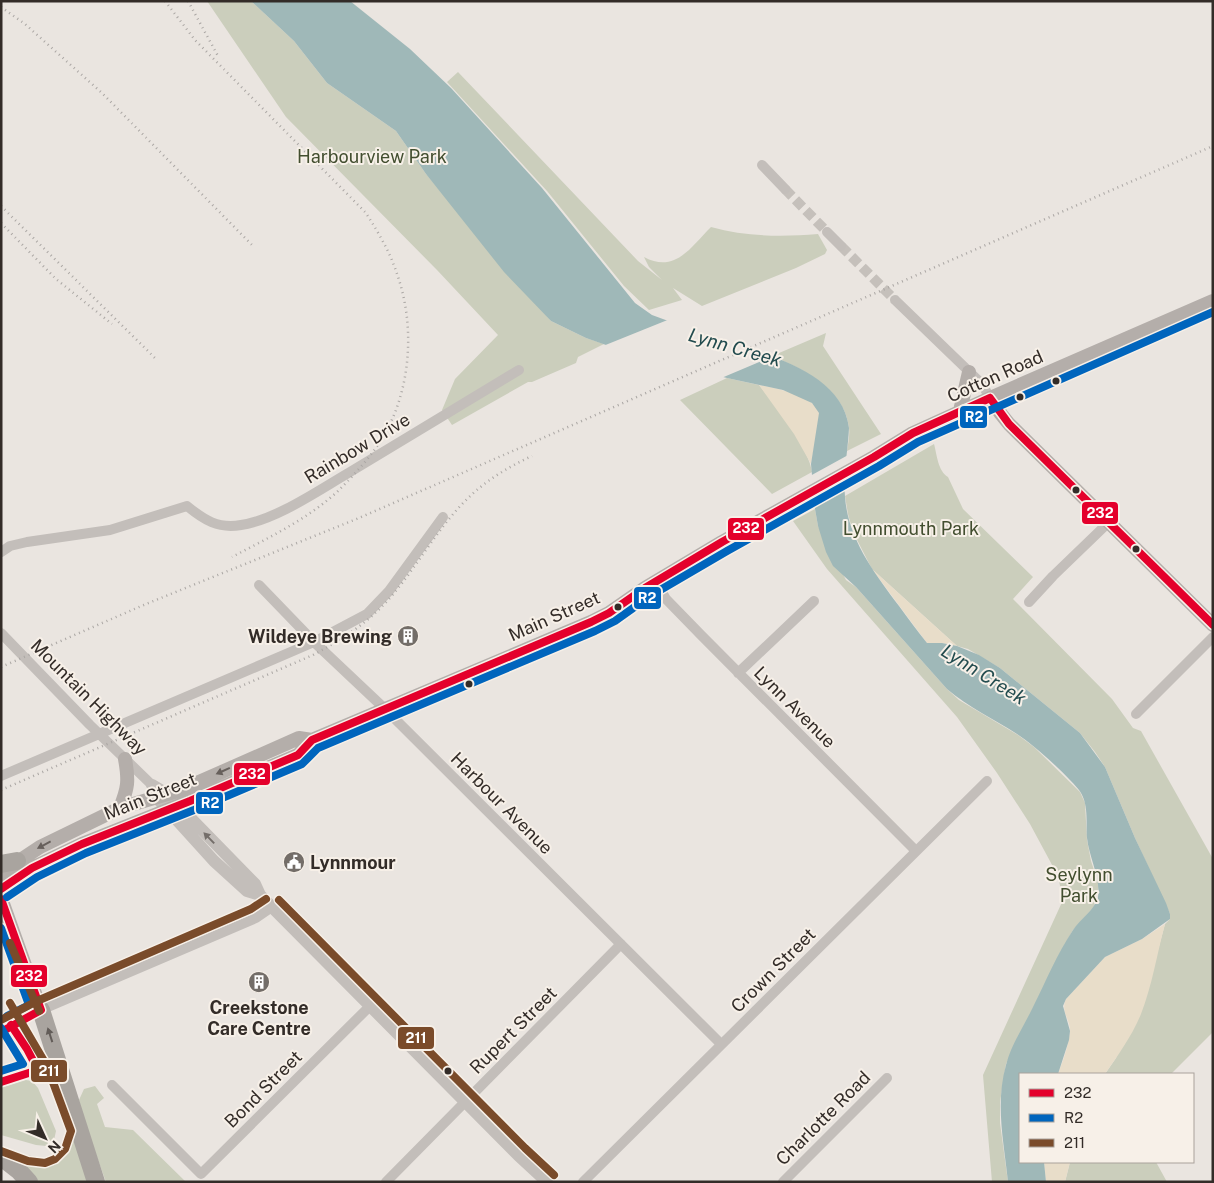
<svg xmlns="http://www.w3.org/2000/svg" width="1214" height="1183" font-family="'Public Sans',sans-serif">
<rect width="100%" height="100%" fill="#eae5e0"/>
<path fill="#cbcebc" d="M207 1H251L294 41 327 83 396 131 426 174 551 321 586 338 604 344 578 357 576 363 532 382H528L452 425 442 410 455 379 498 335 437 270 286 117Z
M458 72 638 261 662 280 649 267 644 257C675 274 691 247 711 227 746 237 783 237 818 234L827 250 825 254 796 268 702 306 673 288 682 300 649 310 624 286 547 191 447 82Z
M826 333 823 346 881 434 847 451C848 444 850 435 849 428 845 389 803 369 772 356Z
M727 378 759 385C775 405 809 448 812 472L772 494 680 400Z
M934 444C937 455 938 471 948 477L963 509 1033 577 1013 599 1112 699 1133 728 1141 731 1213 859V1032L1171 1074H1105L1116 1058 1158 950 1165 924 1170 919V914L1135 838 1105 767 1095 752 1080 733 1000 668 968 649 957 646 872 569 853 532 848 514 845 496Z
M815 509 818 526 846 580 856 587 947 689 959 700 1018 735 1034 747 1080 792 1085 803 1087 840 1091 861 1099 885 1094 907 1073 930 1059 955 1006 1064 1000 1102V1123L1008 1182H992L983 1075 1063 900 1058 876 1030 824 997 773 957 717 827 569 793 521Z
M26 1080 32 1081 38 1088 56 1131 54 1140 47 1146 36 1145 1 1135V1088Z
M95 1086 104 1098 97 1104 105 1127 133 1130 186 1182H106L85 1124 79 1100 84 1089Z
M70 1133 73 1134 89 1182H36L1 1149 45 1159 55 1157 62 1150 66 1143Z
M1070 1162H1156L1167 1182H1065Z"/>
<path fill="#e8ddc9" d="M759 385C773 388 815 395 819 413 820 423 813 452 811 464L794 434Z
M872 569 957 646 942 643H927Z
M1165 924C1157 954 1152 986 1141 1014 1132 1036 1118 1055 1105 1074H1058C1063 1061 1068 1047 1070 1032 1071 1019 1060 1013 1066 999L1105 957 1142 939Z
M1044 1162H1070L1065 1182H1046Z"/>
<path fill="#9fb8b8" d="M251 1H350L410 49 451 88 542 188 635 303 652 315C674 323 695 331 717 338 762 354 842 370 849 428 848 450 843 474 845 497 848 539 875 574 899 606 908 618 917 631 927 643H942L957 646 979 655 1000 668 1080 733 1105 767 1135 838 1166 903 1170 914V919L1142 939 1105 957 1066 999 1063 1006 1070 1031 1069 1040 1058 1074H1020V1162H1044L1046 1182H1008C1004 1143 995 1104 1006 1065 1011 1045 1024 1026 1033 1007 1046 981 1057 954 1073 930 1081 918 1094 911 1098 897 1101 879 1089 857 1087 838 1086 822 1089 803 1079 790 1066 774 1035 746 1017 734 994 719 968 707 947 689L856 587 833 566 826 552 818 526 815 509 811 464 819 413 812 403 783 390 727 378 629 353 586 338 551 321 504 272 426 174 396 131 327 83 294 41Z"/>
<path fill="#eae5e0" d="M670 319 719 336 776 355 719 379 660 364 603 346Z
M850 454 848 488 812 508 810 476Z"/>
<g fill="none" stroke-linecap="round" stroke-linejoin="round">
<path stroke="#c5c0bb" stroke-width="10" stroke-dasharray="10 5" stroke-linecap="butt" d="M785 189 827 232
M841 246 895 300"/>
<path stroke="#c3beba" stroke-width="10" d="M762 165 785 189
M827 232 841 246
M895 300 982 384 990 398
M1 552 10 546 27 542 110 530 187 506C204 520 218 529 241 525 276 520 319 490 350 472 406 438 463 404 519 370
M656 582 666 599 701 635 916 851
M259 585 314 642 385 709 721 1044
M1029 602 1053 576 1109 522
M1 633 90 725 152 785
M738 673 814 601
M1136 714 1213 637
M1 776 314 642 367 614 389 591 443 517
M41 1010 256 918 272 907
M112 1085 201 1174 370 1006
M386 1182 621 944
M583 1182 987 781
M783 1182 887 1078"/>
<path stroke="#c3beba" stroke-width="12" d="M152 785 167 794 255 884 260 895 518 1155 547 1182
M153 789 156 797 214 861 247 891 260 895"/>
<path stroke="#b4aeaa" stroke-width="14" d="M990 398 1001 414 1009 424 1213 625
M960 411 969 372
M120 808C128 788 129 781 125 759
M1 873 40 847 120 808 181 790 299 738 312 740
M1 889 32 868 82 844 190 801 298 755 312 740 591 622 609 613 645 588 722 542 874 457 913 433 990 398 1213 301
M1 898 41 1010"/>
<path stroke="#a9a49f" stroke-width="18" d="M1 864 17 861
M41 1010 96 1182
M1 1157 19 1171 29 1182"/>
<path stroke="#aba7a4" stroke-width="2.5" stroke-dasharray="1 4" stroke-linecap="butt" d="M165 1 195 40 366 213C378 232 390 252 397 274 416 327 411 394 380 442 368 460 353 476 338 491 308 519 268 538 232 557
M188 1 218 56
M1 7 25 24 102 93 253 246
M1 206 156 359
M1 223 56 279 112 324
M1 667 146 604 359 518 1213 146
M1 790 313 655C341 640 368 623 389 599 417 567 437 529 466 500 485 481 508 467 532 456"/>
<g stroke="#f7f0e8" stroke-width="11">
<path id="bus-1" d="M990 398 1009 424 1213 625
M1 889 32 868 82 844 190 801 298 755 312 740 591 622 609 613 645 588 722 542 874 457 913 433 990 398
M1 899 41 1010 1 1032
M1 1082 38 1070 27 1049 11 1025"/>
</g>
<g stroke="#f7f0e8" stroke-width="11">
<path id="bus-2" d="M7 897 37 877 86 853 194 810 302 764 318 748 595 631 615 621 650 596 727 551 879 466 918 442 1213 312
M1 928 29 1005 7 1016
M1 1028 23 1064 1 1071"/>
</g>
<g stroke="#f7f0e8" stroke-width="11">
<path id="bus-3" d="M279 900 525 1148 554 1175
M10 943 39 1011
M1 1020 37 1001 251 909 266 899
M1 1151 28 1161 45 1163 55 1159 65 1149 71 1131 47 1066 10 1003"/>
</g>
<use href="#bus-1" stroke="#e4002b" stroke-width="8"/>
<use href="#bus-2" stroke="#0065bd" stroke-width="8"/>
<use href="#bus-3" stroke="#7a4b2a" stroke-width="8"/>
</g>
<defs><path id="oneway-solid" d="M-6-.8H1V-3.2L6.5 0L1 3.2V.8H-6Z" transform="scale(1.25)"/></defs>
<g fill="#67605c">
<use href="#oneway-solid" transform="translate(223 771) rotate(156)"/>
<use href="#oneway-solid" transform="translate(44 845) rotate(152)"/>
</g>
<use fill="#746e6a" href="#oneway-solid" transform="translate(209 838) rotate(-134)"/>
<use fill="#625c58" href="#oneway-solid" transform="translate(50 1035) rotate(-108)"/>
<defs>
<g id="building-disc" transform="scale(1.125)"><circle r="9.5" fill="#736d68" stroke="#f7f0e8"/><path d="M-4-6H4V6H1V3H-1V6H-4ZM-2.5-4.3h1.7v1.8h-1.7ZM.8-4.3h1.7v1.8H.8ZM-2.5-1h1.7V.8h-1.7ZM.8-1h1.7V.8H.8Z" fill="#fff"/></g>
<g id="civic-disc" transform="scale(1.125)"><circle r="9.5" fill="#736d68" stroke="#f7f0e8"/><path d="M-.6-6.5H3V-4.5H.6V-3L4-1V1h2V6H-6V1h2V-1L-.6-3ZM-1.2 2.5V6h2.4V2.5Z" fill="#fff"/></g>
</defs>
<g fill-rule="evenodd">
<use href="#building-disc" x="408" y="636"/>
<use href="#civic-disc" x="294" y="862"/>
<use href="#building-disc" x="259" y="982"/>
</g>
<g fill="#332c28" stroke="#f7f0e8" stroke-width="2">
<circle cx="1056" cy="381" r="4.5"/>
<circle cx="1020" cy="397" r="4.5"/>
<circle cx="1076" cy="490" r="4.5"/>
<circle cx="1136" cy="549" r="4.5"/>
<circle cx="618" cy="607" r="4.5"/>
<circle cx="469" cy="684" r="4.5"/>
<circle cx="448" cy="1071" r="4.5"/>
</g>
<g text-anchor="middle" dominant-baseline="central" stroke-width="4" stroke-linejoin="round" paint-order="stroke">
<g font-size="18" fill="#424e2f" stroke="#f7f0e8">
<text x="372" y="156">Harbourview Park</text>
<text x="911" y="528">Lynnmouth Park</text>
<text x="1079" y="874">Seylynn<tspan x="1079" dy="21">Park</tspan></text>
</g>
<g font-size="18" fill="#332c28" stroke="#f7f0e8">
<text transform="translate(995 376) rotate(-24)">Cotton Road</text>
<text transform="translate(357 448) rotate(-31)">Rainbow Drive</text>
<text transform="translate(554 616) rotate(-24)">Main Street</text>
<text transform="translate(89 697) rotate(45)">Mountain Highway</text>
<text transform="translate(795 707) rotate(45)">Lynn Avenue</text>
<text transform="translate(150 796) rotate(-22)">Main Street</text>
<text transform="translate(502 803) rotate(45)">Harbour Avenue</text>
<text transform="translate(773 970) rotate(-45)">Crown Street</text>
<text transform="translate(513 1030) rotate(-45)">Rupert Street</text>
<text transform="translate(263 1089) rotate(-45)">Bond Street</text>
<text transform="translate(823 1118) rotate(-45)">Charlotte Road</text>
</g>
<g font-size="18" font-weight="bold" fill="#332c28" stroke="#f7f0e8" text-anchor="end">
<text x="392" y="636">Wildeye Brewing</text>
<text x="310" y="862" text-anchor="start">Lynnmour</text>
<text x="259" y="1007" text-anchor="middle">Creekstone<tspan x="259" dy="21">Care Centre</tspan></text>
</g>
<g font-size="19" font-style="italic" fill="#234c4f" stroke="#f7f0e8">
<text transform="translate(735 347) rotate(16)">Lynn Creek</text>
<text transform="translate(984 674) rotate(32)">Lynn Creek</text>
</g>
</g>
<g stroke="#f7f0e8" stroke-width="2">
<rect x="959" y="405" width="29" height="24" rx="5" fill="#0065bd"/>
<rect x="1081" y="501" width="38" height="24" rx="5" fill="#e4002b"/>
<rect x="727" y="517" width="38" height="24" rx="5" fill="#e4002b"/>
<rect x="633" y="586" width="29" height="24" rx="5" fill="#0065bd"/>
<rect x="233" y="762" width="38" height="24" rx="5" fill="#e4002b"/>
<rect x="195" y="791" width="29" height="24" rx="5" fill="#0065bd"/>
<rect x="10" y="964" width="38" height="24" rx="5" fill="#e4002b"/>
<rect x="397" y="1026" width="38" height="24" rx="5" fill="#7a4b2a"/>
<rect x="30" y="1059" width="38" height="24" rx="5" fill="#7a4b2a"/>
</g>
<g font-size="14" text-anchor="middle" font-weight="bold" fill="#fff">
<text x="974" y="422">R2</text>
<text x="1100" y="518">232</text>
<text x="746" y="533">232</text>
<text x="647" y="603">R2</text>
<text x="252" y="779">232</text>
<text x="210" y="808">R2</text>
<text x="29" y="981">232</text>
<text x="416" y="1043">211</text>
<text x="49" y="1076">211</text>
</g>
<rect width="1214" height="1183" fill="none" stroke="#332c28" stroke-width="5"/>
<rect x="1019" y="1073" width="175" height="90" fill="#f7f0e8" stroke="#a9a29b"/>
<rect x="1029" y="1089" width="25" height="8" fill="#e4002b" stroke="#a9a29b"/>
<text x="1064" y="1098" font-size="15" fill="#332c28">232</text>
<rect x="1029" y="1114" width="25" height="8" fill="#0065bd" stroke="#a9a29b"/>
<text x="1064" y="1123" font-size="15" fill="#332c28">R2</text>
<rect x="1029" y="1139" width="25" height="8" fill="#7a4b2a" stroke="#a9a29b"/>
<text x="1064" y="1148" font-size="15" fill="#332c28">211</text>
<g transform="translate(45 1138) rotate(134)" stroke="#f7f0e8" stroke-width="4" paint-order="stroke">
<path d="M0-4L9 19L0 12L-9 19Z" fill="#332c28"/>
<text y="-8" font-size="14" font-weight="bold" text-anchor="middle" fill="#332c28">N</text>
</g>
</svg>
